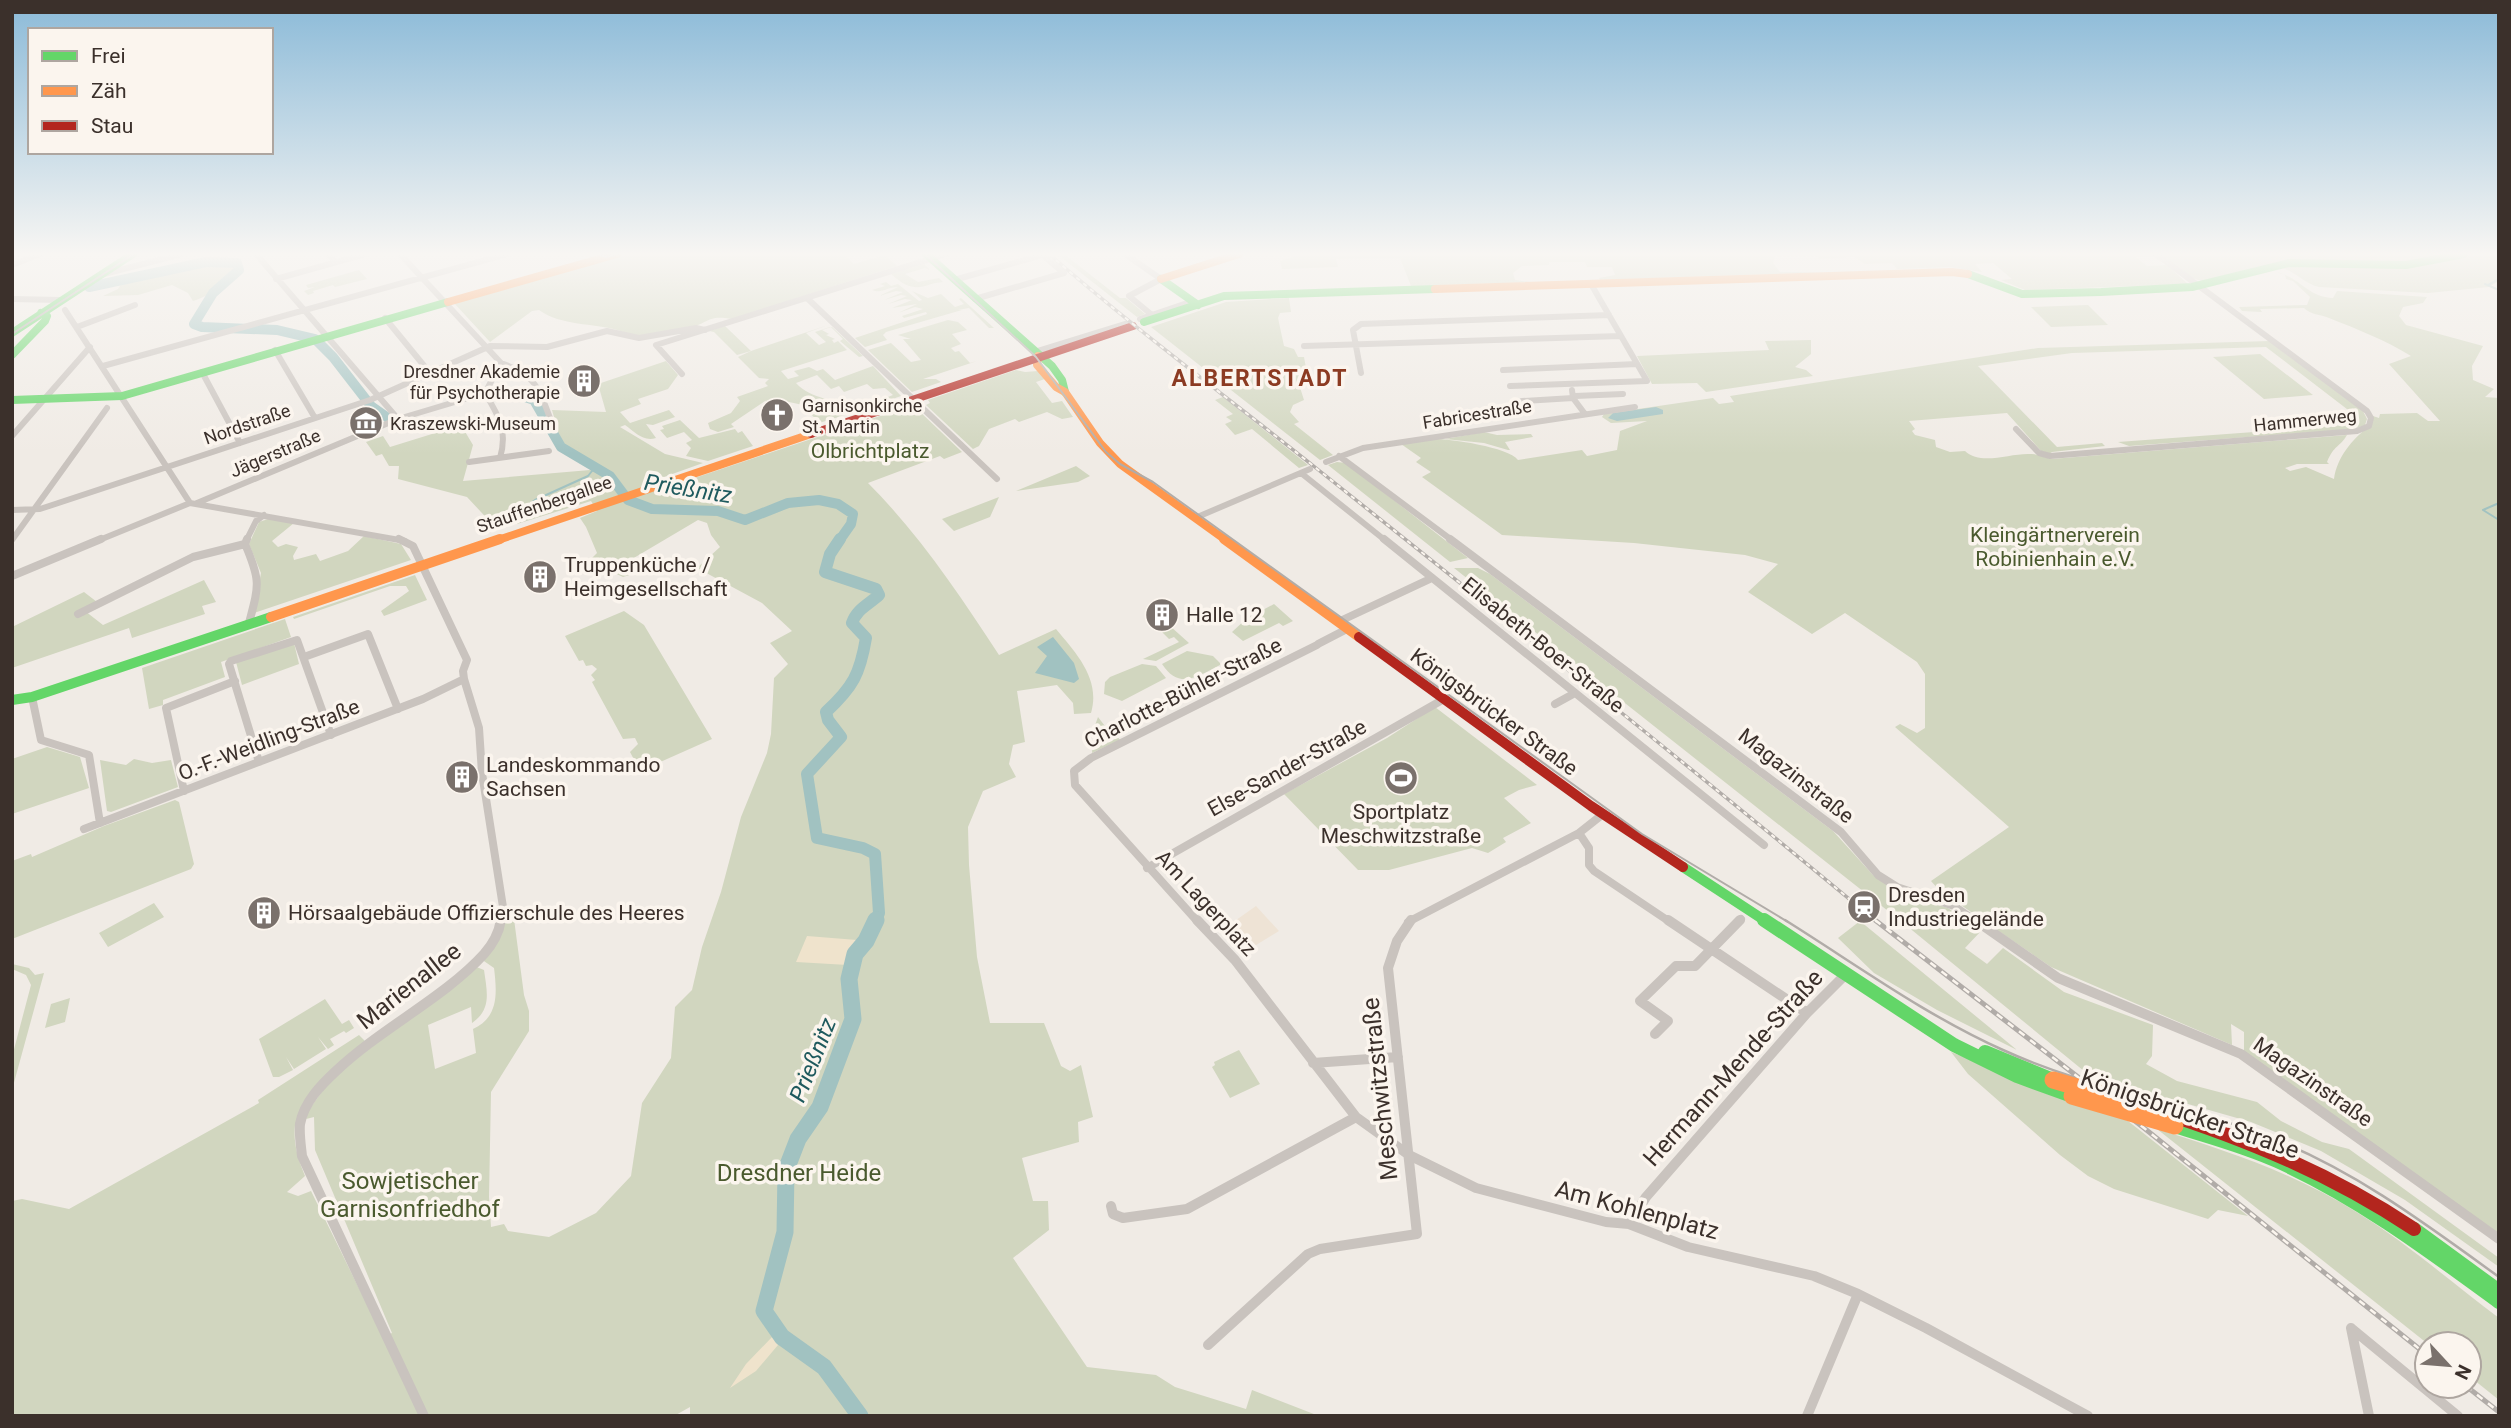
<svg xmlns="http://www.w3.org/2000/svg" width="2511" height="1428" font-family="Roboto,sans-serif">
<rect width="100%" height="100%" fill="#f0ebe5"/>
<path fill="#d1d6bf" d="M625 254H844L854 264 885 255 897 266 732 319C706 314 709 324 687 328 672 330 654 336 638 336 631 336 624 332 617 330 594 323 561 326 539 310L532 311 490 342 454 303Z
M1057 254H1064L1120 298H1126L1145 314 1137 317Z
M1302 254H2153L2155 256 2136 257 2147 266 2167 265 2188 284 2025 290 2001 280 2012 279 1993 263 1975 264 1982 272 1950 267 1897 269 1892 263 1865 264 1854 257 1820 259 1816 256H1775L1773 263 1780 272H1826L1600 280 1599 278 1615 275 1612 267H1587L1585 262H1549V265L1522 266 1513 273 1515 280 1530 282 1411 286 1400 258 1336 259 1338 267 1282 269 1280 261Z
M2160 254H2438L2451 256 2422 262 2312 260 2206 282 2191 278Z
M2473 254H2499V281L2489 287 2428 293 2319 287C2304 284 2293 269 2278 267 2307 263 2336 266 2365 267 2397 268 2443 263 2473 254Z
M221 260 236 263 238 266C229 283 210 296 193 301L188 293 172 285 138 295 103 296 118 289 121 284Z
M924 264 930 270 925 268 905 274 918 282 939 278 943 282C924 283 916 297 891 274Z
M359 270 367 279 335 287 333 285 313 291 314 293 308 295 304 291 315 287 308 288 306 285Z
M2276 272C2300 277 2307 297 2333 298L2337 291 2427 297 2423 303 2403 307 2399 316 2406 325 2483 346 2472 366 2473 380 2494 389 2485 397 2499 398V1236L2244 1053V1032L2231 1024 2232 1045 2051 967 1939 890 1931 881 2009 827 1895 727 1900 724 1917 733 1925 728V674L1917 662 1845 613 1812 634 1748 592 1778 564 1745 555 1634 543 1502 535 1422 477 1431 472 1416 462 1421 458 1401 444C1412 443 1423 439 1434 439 1451 439 1508 447 1518 460L1582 450 1587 456 1617 450 1620 431 1647 421 1611 423 1602 417 1604 414 1713 398 1719 404 1734 402 1730 396 2038 348 2269 341 2363 411 2367 419 2365 425 2354 429 2129 446 2118 442 2347 425 2356 416 2266 347 2072 353 1978 366 2057 447 2102 443 2105 446 2052 452 2049 454 2042 452 2007 413 1909 421 1915 429 1912 431 1915 435 1935 440 1936 447 1950 452 1965 451C1981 466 2010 453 2030 454 2038 454 2044 458 2052 459L2347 435C2340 447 2334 445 2327 462L2329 464H2297L2285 468 2290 471 2306 467 2334 479C2337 457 2352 440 2369 426L2370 415 2379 418 2380 414 2417 413 2428 421H2440L2389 364 2411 356C2385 340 2357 329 2329 318 2320 314 2311 315 2304 308L2260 309 2262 312 2242 311 2239 307 2307 305 2310 297 2293 281 2286 279 2285 275Z
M886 282 891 286 898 284 919 301 922 300 912 291 928 298 941 294 955 307 964 304 959 299 961 298 994 328H989L969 308 958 310H962L886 332 883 335 887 340 865 347 855 338 927 314 926 312 904 318 902 316 923 309 915 307 898 313 917 304 892 308 912 300 905 299 888 304 907 296 901 295 884 300 903 292 896 291 879 296 898 287C887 287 882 294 872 290L885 286 880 284Z
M1289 298 1291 312 1280 313 1278 318 1284 346 1294 349 1298 357H1304L1306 368 1302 379 1298 381 1304 400 1293 405 1290 412 1299 422 1294 424 1333 455 1320 460 1151 327 1226 302Z
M2088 305 2108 325 2051 327 2031 307Z
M948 320 958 322 967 330 952 334 961 344 951 348 955 352 959 351 970 363 977 361 923 379H936L941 382 912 392 868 350 891 343 911 362 921 360 903 339H911L898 335Z
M828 325 806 333 819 345 826 342 815 332 830 327H832L863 356 859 357 840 341 843 339 831 327 822 330 829 334 826 335 835 339 832 340 834 343 838 341 847 350 781 371 788 379 799 376 794 371 809 367 817 371 823 369 835 380 873 366 901 396 861 410 859 408 893 395 885 388 873 389 867 384 844 392 839 386 831 389 817 375 796 383C811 400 837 398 855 412L819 423 803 405 775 399 765 401 731 424 734 427 718 432 710 429 708 423 731 413 740 401 737 397 768 386 765 383 769 379 759 378 738 357 751 351 737 355 714 332 709 331 725 326 751 351Z
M1811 340V354L1795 367 1806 370 1813 376 1706 392 1697 383 1652 384 1637 356 1769 350 1765 341Z
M2260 354 2313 395 2264 399 2213 357Z
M666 361 678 375 668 389 638 399 641 404 620 412 630 423 669 410 675 417 653 425 646 424 656 438C643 442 635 432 625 425L620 427 665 454 703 463 650 482 656 491 907 407 911 410 916 408 962 452 944 459 940 456 868 483C919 534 959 594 999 655L1056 629C1076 653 1101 679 1091 713L1074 714 1073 703 1057 685 1017 691 1025 742 1013 745 1009 764 1016 777 983 791 968 827 969 865 977 957 990 1023H1044L1061 1066 1070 1071 1081 1065 1093 1117 1078 1122 1079 1142 1022 1158 1033 1201H1048L1049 1230 1013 1258 1087 1367 1156 1375 1175 1387 1246 1409 1252 1390 1319 1416H690V1407L674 1416H12V1201L22 1199 69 1209 259 1103 258 1100 359 1035 366 1042 351 1053 295 1125C293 1143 298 1159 305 1176L287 1192 298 1196 311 1191 383 1337 392 1333 315 1150 314 1117 306 1119 308 1111 331 1079 474 966 484 970C487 992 492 1009 472 1023L471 1007 428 1025 435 1069 476 1053 473 1029C499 1017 497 993 494 968L481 959 507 921 514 919 524 995 529 1011V1031L491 1092 489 1197 491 1227 504 1224 508 1231 549 1237 596 1213 631 1176 642 1103 671 1058 675 1007 692 990 702 947 721 892 741 817 767 753 771 734 774 678 788 664 770 643 792 631 762 603 697 568 720 547 711 535 707 523 698 520 627 562 639 572 623 577 589 561 597 553 586 527 580 518 597 511 591 501 517 524 514 519 495 527 467 497 398 479 399 466H389L382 454 376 456 366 442 383 436 390 447 461 425 473 445 463 481 590 470 592 466 557 447 542 420 554 417 552 410 606 412 598 384Z
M1016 370 1025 372 1038 371 1045 379 1036 382 1052 403 1062 401 1073 417 1062 419 1047 412 1019 422 1015 419 989 429 979 446 973 449 926 405 930 403 928 400Z
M1223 397 1308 465 1299 468 1252 429 1235 435 1225 424 1232 421 1226 417 1233 414 1215 400Z
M680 420 699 438 735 429 738 433 742 431 753 446 708 461 686 456 691 448 686 443 692 440 684 432 667 438 660 430 664 429 662 426Z
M1484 432 1497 435 1531 434 1533 437 1505 442 1510 450H1508L1484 443 1445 439Z
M1337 462 1346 463 1468 558 1450 562 1328 465Z
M1076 466 1090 476 1078 482 1016 491Z
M999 497 990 517 954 531 942 519Z
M268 519 294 523 272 541 278 547 286 544 298 547 293 556 294 560 316 554 320 561 348 551 364 536 401 544 411 560 254 613 261 573 249 544 259 522Z
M1454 568H1478L1490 574 1833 831 1873 875 1898 892 1948 908 1981 931 1965 948 1987 964 2003 948 2064 992 2153 1025 2152 1056 2146 1064 2177 1081 2257 1102 2281 1121 2322 1142 2349 1149 2499 1258V1267L2405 1200 2321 1151 2251 1122 2090 1076 1907 926Z
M415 575 427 600 384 616 381 611 409 591 406 586H390L294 619 293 617Z
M204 580 216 602 202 606 205 614 132 638 129 628 12 668V627L84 592 97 602 85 611 103 625Z
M1274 604 1293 621 1283 626 1279 623 1243 641 1232 632 1246 619Z
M624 611 644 625 712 739 640 771 630 752 638 744 635 738 623 739 592 682 595 680 591 675 597 669 592 665 586 666 583 660 579 661 565 636Z
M285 619 291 637 221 662 225 677 163 700V705L149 709 142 668Z
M1170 626 1189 643 1156 661 1143 659 1179 642 1174 637 1169 639 1161 631Z
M294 643 299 664 242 685 236 662Z
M1187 651 1213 656 1220 663V665C1197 677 1179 690 1162 664Z
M1142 664 1156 666 1166 678 1122 701 1104 694 1105 682 1110 677Z
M1435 707 1537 785 1519 790 1504 798 1531 823 1503 838 1506 842 1488 853 1472 848 1389 870H1358L1284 794 1387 738Z
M1098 717 1108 730 1111 728 1120 740 1092 753 1094 728Z
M47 747 80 757 89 788 12 814V759Z
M134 759 152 763 171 760 178 787 111 812 107 811 100 760 126 765Z
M175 800 179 802 194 864 191 869 12 939V861L31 854 32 857 104 826Z
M154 903 164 917 108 947 99 933Z
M1860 921 2017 1050 1937 1010 1874 973 1838 938Z
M12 964 29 968 35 975 44 973 12 1090V1057L31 985 26 975 12 969Z
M70 998 65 1022 45 1028 51 1004Z
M325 999 342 1024 349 1020 354 1028 346 1033 344 1031 330 1039 334 1045 328 1049 318 1037 326 1049 294 1069 286 1057 293 1070 279 1077H273L259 1039Z
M1239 1050 1260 1084 1230 1098 1212 1067 1215 1065 1214 1062Z
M1951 1052 2128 1121 2248 1216 2218 1210 2208 1219 2114 1189 2088 1176 2060 1155 1968 1074Z
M2157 1129C2227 1151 2295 1173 2358 1213 2407 1243 2452 1283 2499 1318V1400L2469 1376V1344H2428Z"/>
<path fill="#efe3cc" d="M807 936 857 940 848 965 796 962Z
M773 1336 778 1345 756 1371 730 1388 746 1364Z"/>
<path fill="#eee3d5" d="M1256 906 1279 931 1243 953 1222 930Z"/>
<path fill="#a1c2c1" d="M1656 407 1663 410V414L1617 421 1608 418 1613 413Z
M1053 637 1074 663 1079 679 1074 683 1035 673 1047 656 1037 647Z"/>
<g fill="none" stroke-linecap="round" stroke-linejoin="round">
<path stroke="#a1c2c1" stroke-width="2" d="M2485 284 2499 290
M2488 285 2499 279
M2499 503 2483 510 2499 520
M514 516 535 500 588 476 596 466"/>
<path stroke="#a1c2c1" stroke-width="10" d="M89 287 206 262 237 263 239 270 213 293 194 324 202 327 277 330 315 339 333 357 371 406 388 418
M501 394 519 395 534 400 561 447 610 476 628 500 652 509 718 511 745 520 788 503 819 500 838 504 853 514 851 524 839 541"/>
<path stroke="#a1c2c1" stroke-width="12" d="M840 539 830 554 825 572 876 589 879 595C868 605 857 609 852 623L866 638C860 674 853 687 826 712L828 720 841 737 807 774 817 838 863 848 875 854 879 913 875 922"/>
<path stroke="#a1c2c1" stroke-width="17" d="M860 1416 824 1367 782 1337 764 1311 785 1232 786 1170 798 1139 820 1107 853 1019 849 979 855 954 866 941 876 920"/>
<path stroke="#c9c3be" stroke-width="6" d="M256 254 398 419
M328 254 335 262
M400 254 501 363C535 375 538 386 550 418
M1041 254 1064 273
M1125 254 1161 279 1129 296 1152 315
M12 265 40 254
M104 274 182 254
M276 279 365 254
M954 280 1042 255
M807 298 997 479
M12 299 61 300
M975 299 1064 273
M65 310 190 503
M385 318 430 373
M1140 319 1193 301
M77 327 135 305
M1304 346 1620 336
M275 350 315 418
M1034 352 1128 323
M103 366 507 254
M1503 370 1637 364
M202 372 240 443
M1361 373 1353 330 1361 324 1609 315
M682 374 656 345 946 254
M1510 386 1647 381 1591 284
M1572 390 1573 398 1585 414
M485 393C499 416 508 431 500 458
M485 393 501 363
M1575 396 1623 394
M1522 401 1573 398
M2016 429 2039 453 2050 456 2357 431 2369 426 2371 418 2367 411 2156 254
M12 436 90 347
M1339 456 1453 541
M469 462 549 451
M1326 462 1363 448 1635 407
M1301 473 1386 541
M197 503 398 419 485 393
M12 510 40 509 370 400 490 346 547 347 607 331 639 338 696 328 705 330
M1195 518 1310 469
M12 540 107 408
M97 541 190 503 405 541
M246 541 256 521 264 515"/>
<path stroke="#c9c3be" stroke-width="8" d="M247 539 245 544C261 581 259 585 249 623
M399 539 413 546 467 660 463 671 464 679 479 728 482 773 503 907 501 922
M1384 539 1764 845
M1450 539 1841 832 1878 875 1897 887 1954 906 1977 922
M12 576 101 539
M78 614 193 557 245 544
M1338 622 1432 578
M1318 644 1347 629
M304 657 368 634 398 709
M32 697 41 740 89 755 100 823
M1555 704 1575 693
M259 762 229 664 231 661 297 640 331 735
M184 791 166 708 235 681
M84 829 423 699 464 679
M1579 833 1589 848V865L1594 871 1670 922
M1147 868 1444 699
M1198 922 1075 785 1074 771 1091 758 1317 645
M1408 922 1579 833 1603 814
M1738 922 1741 919"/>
<path stroke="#c9c3be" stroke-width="10" d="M1197 920 1235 960 1356 1117 1409 1155 1476 1188 1606 1222 1629 1224 1688 1247 1814 1276 1858 1294 1926 1328 2088 1416
M1668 920 1807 1013
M1975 920 2058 978 2241 1054 2499 1239
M1655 1034 1668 1021 1640 1001 1676 966H1695L1740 920
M1313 1063 1398 1057
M1111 1206 1113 1214 1123 1218 1187 1209 1356 1117
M1629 1224 1646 1197 1807 1013 1846 974
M2351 1328 2458 1416
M2351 1328 2369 1416
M1208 1345 1308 1254 1320 1249 1417 1234 1388 968 1397 941 1411 920
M424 1416 302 1156C301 1146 299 1134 300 1124 304 1102 321 1085 336 1071 380 1029 445 997 484 954 493 944 499 932 501 920
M1807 1416 1858 1294"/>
<path stroke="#63d668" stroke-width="8" d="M926 254 1052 366 1062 380 1065 392
M1968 274 2022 294 2101 292 2192 287 2289 263 2406 265 2464 254
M1161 279 1198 305
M1144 322 1224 296 1435 289
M12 333 133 254
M12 355 45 321 47 316 41 313
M12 400 122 396 448 302"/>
<path stroke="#63d668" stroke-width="10" d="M12 700 32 697 271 617
M1683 867 1767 922"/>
<path stroke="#63d668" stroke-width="14" d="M1764 920 1954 1045 2017 1076 2072 1096
M1985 1052 2053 1080
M2175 1126C2209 1137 2244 1146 2277 1161 2357 1197 2428 1250 2499 1302
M2414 1229 2499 1291"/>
<path stroke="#ff974d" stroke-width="8" d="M1161 279 1239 254
M1435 289 1952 272 1968 274
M448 302 617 254
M1038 356 1037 365 1056 387 1065 392 1100 443 1120 464 1227 541
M495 541 811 434"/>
<path stroke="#ff974d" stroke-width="10" d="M1224 539 1359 637
M271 617 500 539"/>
<path stroke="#b3261e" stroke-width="8" d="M811 434 1133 326"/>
<path stroke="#b3261e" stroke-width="10" d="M1359 637 1591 806 1683 867"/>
<path stroke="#b3261e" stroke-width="14" d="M2155 1110C2247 1139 2333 1175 2414 1229"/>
<path stroke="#b1aca8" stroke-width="2" d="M598 254 606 257 618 254
M925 254 1036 357 1106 452 1120 464 1153 482 1642 834 1788 922
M12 334 134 254"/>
<path stroke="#b1aca8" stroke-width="2.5" d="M1785 920C1857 965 1925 1015 2003 1050 2088 1089 2182 1103 2269 1137 2354 1170 2426 1224 2499 1277"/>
<g stroke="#b1aca8" stroke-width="3.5">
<path id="rail-far1" d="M1049 254C1135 329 1227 397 1316 468 1504 618 1692 768 1877 922"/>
</g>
<g stroke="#b1aca8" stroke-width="5">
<path id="rail" d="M1875 920 2144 1128 2427 1355
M2466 1386 2499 1412"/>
</g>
<use href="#rail-far1" stroke="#fbf5ee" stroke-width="2" stroke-dasharray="4.5" stroke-linecap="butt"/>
<use href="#rail" stroke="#fbf5ee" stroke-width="2.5" stroke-dasharray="7" stroke-linecap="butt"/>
<path stroke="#ff974d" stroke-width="17" d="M2053 1080 2155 1110
M2072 1096 2175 1126"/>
</g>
<linearGradient id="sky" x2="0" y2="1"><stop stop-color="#8bbad8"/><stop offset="0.56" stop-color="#f8f6f3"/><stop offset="1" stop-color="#f8f6f3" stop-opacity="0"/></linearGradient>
<rect width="2511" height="454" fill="url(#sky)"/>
<defs>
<g id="building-disc" transform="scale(1.75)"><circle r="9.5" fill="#7a716c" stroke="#fbf5ee"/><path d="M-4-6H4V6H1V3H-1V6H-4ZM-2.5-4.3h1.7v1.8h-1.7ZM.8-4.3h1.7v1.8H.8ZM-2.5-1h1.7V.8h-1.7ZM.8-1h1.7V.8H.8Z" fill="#fff"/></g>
<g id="church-disc" transform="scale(1.75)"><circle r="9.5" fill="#7a716c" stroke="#fbf5ee"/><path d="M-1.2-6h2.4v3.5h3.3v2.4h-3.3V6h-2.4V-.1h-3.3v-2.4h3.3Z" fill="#fff"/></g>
<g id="museum-disc" transform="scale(1.75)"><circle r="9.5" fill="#7a716c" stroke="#fbf5ee"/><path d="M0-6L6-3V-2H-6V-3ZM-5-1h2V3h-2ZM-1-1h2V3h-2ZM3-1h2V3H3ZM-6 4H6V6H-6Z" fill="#fff"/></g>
<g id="stadium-disc" transform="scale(1.75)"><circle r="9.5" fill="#7a716c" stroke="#fbf5ee"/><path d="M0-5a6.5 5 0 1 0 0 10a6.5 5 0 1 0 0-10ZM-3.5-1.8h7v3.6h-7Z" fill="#fff"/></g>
<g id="station-disc" transform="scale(1.75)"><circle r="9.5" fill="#7a716c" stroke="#fbf5ee"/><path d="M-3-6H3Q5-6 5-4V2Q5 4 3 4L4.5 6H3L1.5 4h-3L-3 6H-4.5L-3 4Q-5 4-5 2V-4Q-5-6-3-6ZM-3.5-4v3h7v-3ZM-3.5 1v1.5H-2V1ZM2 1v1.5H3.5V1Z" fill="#fff"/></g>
</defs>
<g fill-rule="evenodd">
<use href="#building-disc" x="584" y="381"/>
<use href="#church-disc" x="777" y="415"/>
<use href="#museum-disc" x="366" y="423"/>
<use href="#building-disc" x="540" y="577"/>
<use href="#building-disc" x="1162" y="615"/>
<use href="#building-disc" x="462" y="777"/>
<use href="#stadium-disc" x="1401" y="778"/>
<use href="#station-disc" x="1864" y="907"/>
<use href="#building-disc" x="264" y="913"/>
</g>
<g text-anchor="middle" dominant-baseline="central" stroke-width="7" stroke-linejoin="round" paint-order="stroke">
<g font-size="18" fill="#3b302b" stroke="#fbf5ee" text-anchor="start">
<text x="560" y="371" text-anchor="end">Dresdner Akademie<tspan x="560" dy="21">für Psychotherapie</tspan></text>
<text x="802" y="405">Garnisonkirche<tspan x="802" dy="21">St. Martin</tspan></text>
<text x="390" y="423">Kraszewski-Museum</text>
</g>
<g font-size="18" fill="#3b302b" stroke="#fbf5ee">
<text transform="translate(1477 414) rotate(-9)">Fabricestraße</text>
<text transform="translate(2305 420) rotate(-6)">Hammerweg</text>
<text transform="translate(247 424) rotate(-19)">Nordstraße</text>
<text transform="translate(275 453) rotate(-23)">Jägerstraße</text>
<text transform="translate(544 504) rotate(-19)">Stauffenbergallee</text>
</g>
<g font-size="21" fill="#4a5a2e" stroke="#fbf5ee">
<text x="870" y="451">Olbrichtplatz</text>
<text x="2055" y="535">Kleingärtnerverein<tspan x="2055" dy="24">Robinienhain e.V.</tspan></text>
</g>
<g font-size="21" fill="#3b302b" stroke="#fbf5ee" text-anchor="start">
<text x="564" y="565">Truppenküche /<tspan x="564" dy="24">Heimgesellschaft</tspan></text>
<text x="1186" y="615">Halle 12</text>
<text x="486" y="765">Landeskommando<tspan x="486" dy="24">Sachsen</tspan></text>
<text x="1401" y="812" text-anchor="middle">Sportplatz<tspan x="1401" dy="24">Meschwitzstraße</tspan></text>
<text x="1888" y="895">Dresden<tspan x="1888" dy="24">Industriegelände</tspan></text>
<text x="288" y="913">Hörsaalgebäude Offizierschule des Heeres</text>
</g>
<g font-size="21" fill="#3b302b" stroke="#fbf5ee">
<text transform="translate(1543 645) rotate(39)">Elisabeth-Boer-Straße</text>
<text transform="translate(1183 693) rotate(-27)">Charlotte-Bühler-Straße</text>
<text transform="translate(1494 712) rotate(36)">Königsbrücker Straße</text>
<text transform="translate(269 740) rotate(-21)">O.-F.-Weidling-Straße</text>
<text transform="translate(1287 768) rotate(-29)">Else-Sander-Straße</text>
<text transform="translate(1796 776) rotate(38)">Magazinstraße</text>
<text transform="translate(1206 903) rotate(47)">Am Lagerplatz</text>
<text transform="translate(2313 1082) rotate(35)">Magazinstraße</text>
</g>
<g font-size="23" font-weight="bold" letter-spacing="2" fill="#8c3b22" stroke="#fbf5ee">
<text x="1260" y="378">ALBERTSTADT</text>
</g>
<g font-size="23" font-style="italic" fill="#1f5a5e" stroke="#fbf5ee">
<text transform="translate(688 489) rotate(9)">Prießnitz</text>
<text transform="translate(813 1060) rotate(-68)">Prießnitz</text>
</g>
<g font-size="24" fill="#3b302b" stroke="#fbf5ee">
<text transform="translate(409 986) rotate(-38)">Marienallee</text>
<text transform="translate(1733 1068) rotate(-48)">Hermann-Mende-Straße</text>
<text transform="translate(1380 1089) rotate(-96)">Meschwitzstraße</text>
<text transform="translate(2190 1114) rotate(19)">Königsbrücker Straße</text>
<text transform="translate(1637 1210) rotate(15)">Am Kohlenplatz</text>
</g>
<g font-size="24" fill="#4a5a2e" stroke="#fbf5ee">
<text x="799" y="1173">Dresdner Heide</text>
<text x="410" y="1181">Sowjetischer<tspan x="410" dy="28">Garnisonfriedhof</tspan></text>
</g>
</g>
<rect width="2511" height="1428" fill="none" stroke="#3b302b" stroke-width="28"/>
<rect x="28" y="28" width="245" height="126" fill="#fbf5ee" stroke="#aea6a0" stroke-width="2"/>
<rect x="42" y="51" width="35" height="10" fill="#63d668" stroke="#aea6a0" stroke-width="2"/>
<text x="91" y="63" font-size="21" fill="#3b302b">Frei</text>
<rect x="42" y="86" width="35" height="10" fill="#ff974d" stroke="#aea6a0" stroke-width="2"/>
<text x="91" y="98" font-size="21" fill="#3b302b">Zäh</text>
<rect x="42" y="121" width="35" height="10" fill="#b3261e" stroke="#aea6a0" stroke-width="2"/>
<text x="91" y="133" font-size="21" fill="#3b302b">Stau</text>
<g transform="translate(2448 1365) rotate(116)"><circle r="33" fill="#fbf5ee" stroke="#aea6a0" stroke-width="2"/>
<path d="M0-5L12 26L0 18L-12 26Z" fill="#7a716c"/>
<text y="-10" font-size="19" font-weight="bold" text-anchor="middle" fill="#3b302b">N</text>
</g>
</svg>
